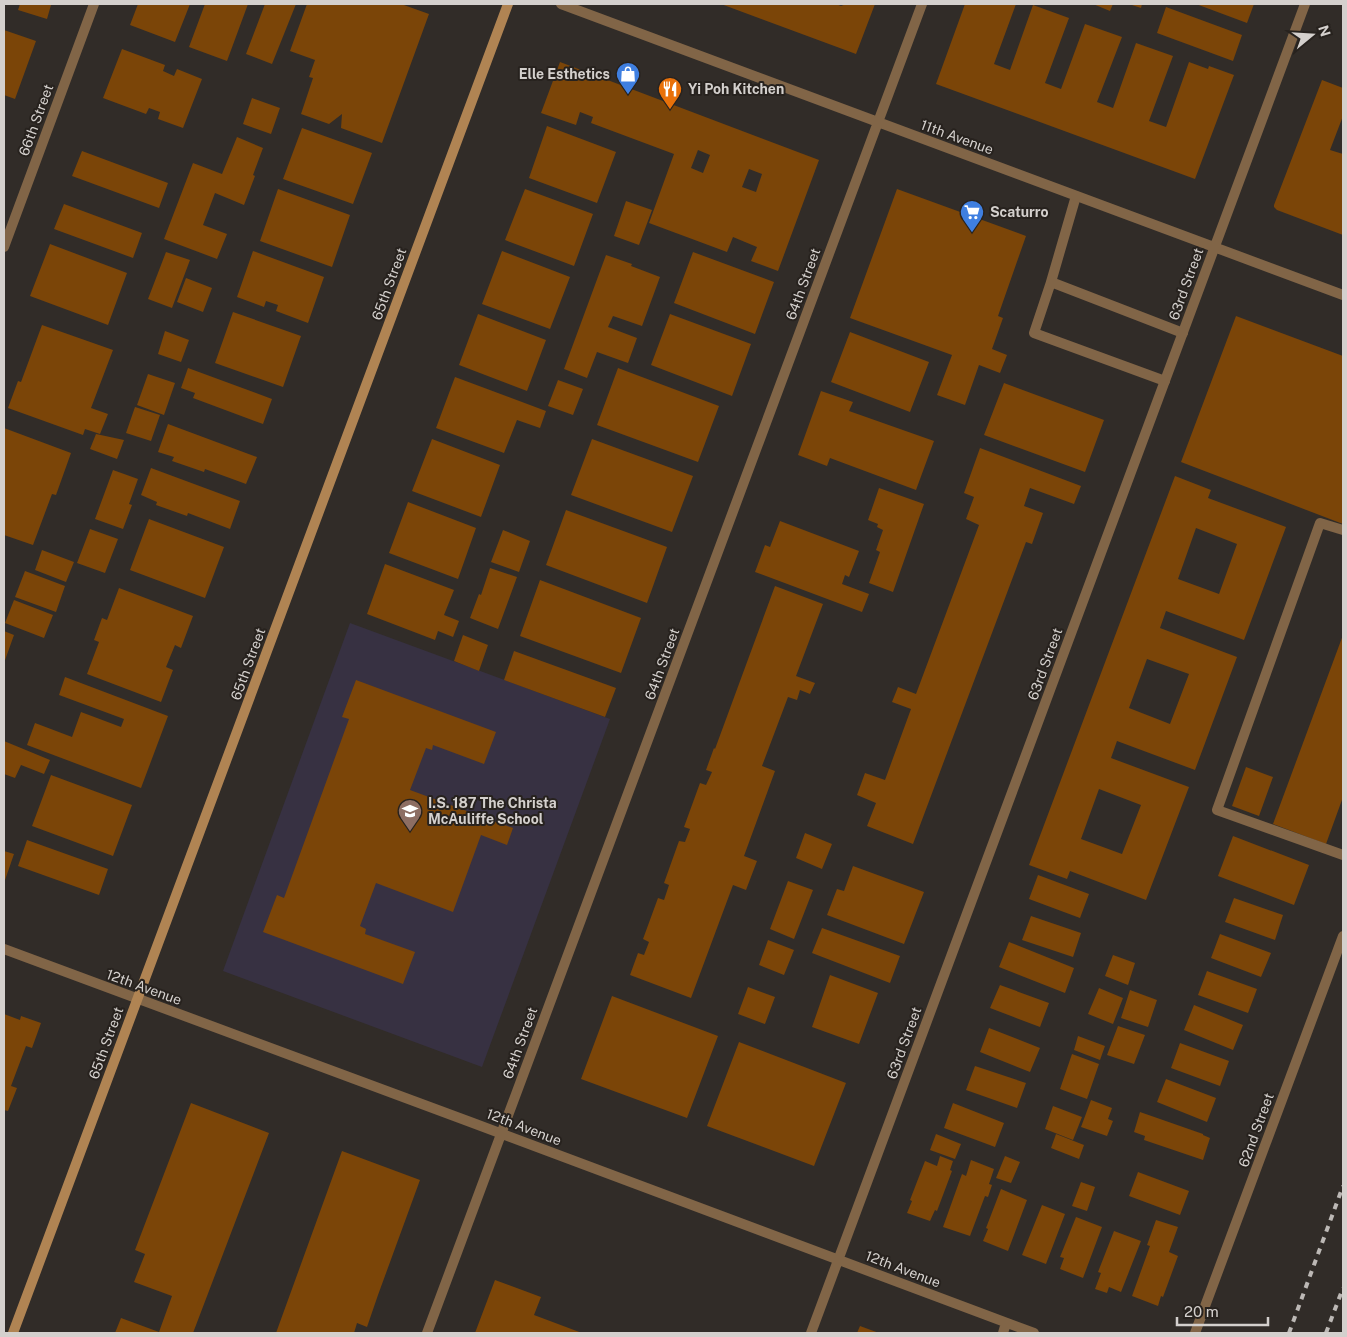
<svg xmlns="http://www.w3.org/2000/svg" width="1347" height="1337" font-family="'Public Sans',sans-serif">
<rect width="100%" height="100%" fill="#312c28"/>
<path fill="#373142" d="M350 623 610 719 482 1067 223 971Z"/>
<path fill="#7b4508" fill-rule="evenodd" d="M20 4H48L51 5 47 19 18 10Z
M138 4H190L175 42 130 25Z
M205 4H248L227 61 189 47Z
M265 4H296L272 64 246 54Z
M307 4H401L429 14 382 143 341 128 342 114 329 124 301 114 313 78 309 77 315 60 290 51Z
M721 4H836L841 6 846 4H875L856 54Z
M965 4H1016L994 64 1010 70 1033 5 1069 18 1045 83 1061 89 1085 24 1122 37 1097 102 1113 108 1136 43 1173 56 1149 121 1166 127 1189 62 1208 69 1209 66 1234 75 1195 179 936 84Z
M1093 4H1113L1110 11Z
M1129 4H1142L1141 8Z
M1196 4H1254L1247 23Z
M1166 7 1242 35 1233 61 1157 33Z
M4 30 36 41 15 99 4 95Z
M122 49 165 65 163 71 174 76 177 69 202 79 183 128 158 119 160 112 149 108 146 114 103 98Z
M560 62 819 160 778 271 751 261 757 247 733 237 727 252 649 223 674 154 591 123 593 117 580 112 576 125 541 113ZM698 150 710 155 703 173 691 168ZM749 169 762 174 756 192 742 187Z
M1322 80 1343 88V116L1330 150 1343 154V235L1277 210 1274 207V205Z
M252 98 280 108 271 134 243 124Z
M547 126 616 152 597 203 529 178Z
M302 128 372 153 353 204 283 179Z
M237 137 263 148 253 175 255 176 244 205 215 193 203 225 227 234 217 259 164 239 193 163 222 174Z
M82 151 168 183 159 208 72 176Z
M278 189 350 215 332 267 260 241Z
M525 189 593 214 574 266 505 240Z
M897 189 1026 236 998 316 1003 318 992 349 1007 355 1000 373 979 365 965 405 937 395 952 355 850 318Z
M626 201 652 210 639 245 614 236Z
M64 204 142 233 133 258 54 229Z
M50 244 127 273 108 325 30 296Z
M253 251 324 277 308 323 276 311 278 305 266 301 264 307 237 297Z
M502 251 570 277 550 329 482 304Z
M166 252 190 260 172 308 148 299Z
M693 252 774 282 755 334 674 303Z
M606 255 632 264 631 266 660 277 642 326 613 316 608 327 637 338 628 363 597 352 587 378 564 369Z
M186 278 212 288 203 312 177 302Z
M233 312 301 336 283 387 215 363Z
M478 314 546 340 527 391 459 365Z
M670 314 751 344 732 396 651 365Z
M1236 316 1343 356V524L1181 462Z
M42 325 113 350 91 408 108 414 100 434 85 429 83 435 8 408 18 381 21 382Z
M165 331 189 340 181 362 158 354Z
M850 332 929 362 910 412 831 382Z
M188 368 272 399 263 424 193 398 195 393 181 388Z
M618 368 719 406 698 462 597 425Z
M148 374 175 383 164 415 137 405Z
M455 377 546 411 540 428 517 420 504 453 436 428Z
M558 380 583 389 573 415 548 406Z
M1004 383 1104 420 1085 472 984 435Z
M821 391 853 402 849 411 934 441 916 490 830 458 827 466 798 455Z
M135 407 160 415 151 441 126 433Z
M168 424 257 457 246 484 205 469 204 472 172 461 174 457 158 452Z
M4 428 71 453 56 495 52 494 33 545 4 535Z
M96 434 124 440 117 459 90 449Z
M432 439 500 465 481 517 412 491Z
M592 439 693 476 672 532 571 495Z
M980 448 1081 486 1074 504 1030 488 1024 506 1043 513 1032 544 1026 542 913 844 867 826 876 803 857 795 865 773 885 780 911 709 892 702 898 687 916 694 979 525 966 519 974 497 964 493Z
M151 468 240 501 230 529 188 513 187 516 156 505 157 502 141 495Z
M113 470 138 479 129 504 132 505 123 529 95 519Z
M1175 476 1211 490 1208 498 1286 527 1244 640 1166 611 1160 628 1237 657 1195 770 1117 741 1111 758 1189 787 1146 900 1070 871 1067 879 1029 865ZM1196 528 1237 544 1219 594 1178 579ZM1147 659 1189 674 1170 724 1129 708ZM1099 789 1141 805 1122 854 1081 839Z
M879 488 924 504 893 592 869 583 880 552 876 550 883 530 877 527 878 524 868 520Z
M408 502 476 528 458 579 389 553Z
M566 510 667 547 647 603 546 565Z
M149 519 224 547 205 598 130 570Z
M780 521 859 551 849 577 845 575 842 584 869 594 862 612 755 572 765 545 770 547Z
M90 529 118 539 105 573 77 563Z
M503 530 530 541 519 572 491 562Z
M42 550 74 562 66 582 35 570Z
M385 564 454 590 444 615 459 621 453 637 438 631 435 640 367 614Z
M490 568 517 577 498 629 470 618 479 594 481 595Z
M25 571 65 586 56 612 15 597Z
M540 580 641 618 621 673 520 636Z
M775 586 823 604 796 676 815 683 810 694 800 690 797 700 788 697 762 766 775 771 744 856 757 861 746 890 733 885 691 998 630 975 638 953 644 955 649 942 643 939 658 898 664 900 669 885 664 883 679 841 685 842 690 829 684 827 700 783 706 785 712 772 706 770 714 748 715 749Z
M119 588 193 616 181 648 175 645 166 667 173 670 161 702 87 674 99 642 94 640 102 618 107 620Z
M14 600 53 615 44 638 5 623Z
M4 631 14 635 4 663Z
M463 635 488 645 479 671 454 661Z
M1343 635V797L1326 844 1273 824Z
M514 651 616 688 605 717 504 680Z
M65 677 168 716 141 788 27 745 35 723 72 737 81 712 121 727 124 719 59 695Z
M356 680 496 732 484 764 433 745 432 750 426 748 410 790 513 828 507 845 481 835 453 912 376 883 360 926 366 929 365 934 415 952 403 984 263 932 277 895 284 898 349 719 342 717Z
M4 741 50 760 44 774 21 765 15 778 4 774Z
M1246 767 1273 777 1259 816 1232 806Z
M51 775 132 805 113 856 32 826Z
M805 833 832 844 822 869 796 858Z
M1233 836 1309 865 1294 905 1218 876Z
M27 840 108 869 99 895 18 866Z
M4 851 14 854 4 883Z
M853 866 924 892 904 944 827 915 837 889 844 891Z
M1038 875 1089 894 1080 918 1029 899Z
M788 881 813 890 794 939 770 929Z
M1234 898 1283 915 1275 940 1225 922Z
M1031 916 1081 933 1073 957 1022 940Z
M822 928 900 956 890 983 812 953Z
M1220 934 1271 953 1261 977 1211 958Z
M768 940 794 950 784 975 759 965Z
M1009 942 1074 968 1065 993 999 967Z
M1113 955 1135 963 1128 985 1105 976Z
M1207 971 1257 989 1248 1013 1198 995Z
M830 975 878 993 859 1044 812 1027Z
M1000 985 1049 1003 1040 1027 990 1008Z
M748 987 775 997 765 1024 738 1014Z
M1099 988 1123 998 1113 1024 1088 1014Z
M1130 990 1157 1000 1148 1027 1121 1018Z
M612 996 718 1036 687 1118 581 1079Z
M1194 1005 1243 1025 1233 1050 1184 1030Z
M4 1014 20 1020 21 1016 41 1023 32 1048 26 1046 11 1086 17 1088 8 1111 4 1110Z
M1118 1026 1145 1035 1134 1064 1107 1055Z
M989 1028 1040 1048 1030 1072 980 1052Z
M1078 1036 1105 1046 1100 1060 1074 1050Z
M739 1042 846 1083 814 1166 707 1126Z
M1180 1043 1229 1061 1220 1086 1171 1068Z
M1072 1054 1099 1064 1087 1099 1060 1089Z
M975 1066 1026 1083 1017 1108 966 1090Z
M1166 1079 1216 1098 1207 1122 1157 1102Z
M1091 1100 1112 1108 1108 1119 1113 1121 1107 1136 1081 1127Z
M191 1103 269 1133 193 1333H115L121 1318 159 1332 172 1296 134 1282 145 1254 135 1250Z
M953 1103 1004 1123 995 1147 944 1128Z
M1053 1106 1082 1117 1073 1140 1045 1129Z
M1140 1112 1203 1134V1135L1210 1138 1203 1160 1144 1140 1145 1136 1134 1132Z
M936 1134 961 1144 955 1159 930 1150Z
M1056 1134 1084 1145 1079 1159 1051 1148Z
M342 1151 420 1180 378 1295 367 1327 357 1323 354 1333H276Z
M940 1156 953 1161 950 1170 952 1171 937 1211 935 1210 930 1221 907 1213 912 1201 910 1200 925 1161 937 1166Z
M1005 1156 1020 1162 1011 1183 996 1178Z
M971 1160 994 1169 989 1184 992 1185 988 1197 985 1196 970 1236 943 1227 962 1174 966 1176Z
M1138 1172 1189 1191 1180 1215 1129 1196Z
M1081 1182 1095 1187 1087 1211 1072 1206Z
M1001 1189 1027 1200 1008 1251 983 1241 988 1229 986 1228Z
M1042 1205 1065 1214 1046 1264 1022 1255Z
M1076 1217 1102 1227 1083 1278 1060 1269 1064 1258 1060 1257Z
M1156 1220 1178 1227 1169 1252 1178 1256 1163 1297 1161 1296 1158 1306 1132 1296 1150 1246 1147 1245Z
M1114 1231 1141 1241 1121 1292 1109 1287 1107 1293 1095 1289 1101 1273 1098 1272Z
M495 1280 541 1297 534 1315 582 1333H475Z
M860 1326 879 1333H857Z"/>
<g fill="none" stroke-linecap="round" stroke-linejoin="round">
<path stroke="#816547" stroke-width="10" d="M1051 282 1076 196
M1165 381 1034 333 1051 282 1183 333
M1343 530 1320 523 1217 810 1343 855"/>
<path stroke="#816547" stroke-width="10" d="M561 4 1343 295
M4 247 94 4
M4 949 473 1123 1034 1333
M427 1333 922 4
M811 1333 1305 4
M1003 1333 1006 1323
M1195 1333 1343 936"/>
<path stroke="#b08453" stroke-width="10" d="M13 1333 508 4"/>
<path stroke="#bcb8b5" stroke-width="4" stroke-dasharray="6 6" stroke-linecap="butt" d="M1289 1333 1343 1186
M1326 1333 1343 1288"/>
</g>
<defs>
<g id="shop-pin" transform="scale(1.25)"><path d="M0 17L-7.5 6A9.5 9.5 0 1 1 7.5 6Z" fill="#3f7fe0" stroke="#27221e"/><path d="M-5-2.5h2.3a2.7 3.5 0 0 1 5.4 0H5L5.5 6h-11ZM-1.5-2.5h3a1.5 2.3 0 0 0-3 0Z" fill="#fff"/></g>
<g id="restaurant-pin" transform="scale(1.25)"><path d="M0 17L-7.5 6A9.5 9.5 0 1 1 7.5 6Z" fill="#e8710a" stroke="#27221e"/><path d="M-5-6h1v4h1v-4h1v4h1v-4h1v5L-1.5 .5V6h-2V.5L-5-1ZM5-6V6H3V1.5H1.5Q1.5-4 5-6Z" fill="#fff"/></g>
<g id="supermarket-pin" transform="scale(1.25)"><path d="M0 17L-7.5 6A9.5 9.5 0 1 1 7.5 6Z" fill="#3f7fe0" stroke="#27221e"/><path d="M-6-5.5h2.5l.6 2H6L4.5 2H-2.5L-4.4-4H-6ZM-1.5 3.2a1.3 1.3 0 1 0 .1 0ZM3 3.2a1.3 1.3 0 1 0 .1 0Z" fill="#fff"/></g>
<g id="school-pin" transform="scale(1.25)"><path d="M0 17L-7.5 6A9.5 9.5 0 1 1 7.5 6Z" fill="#8d6e63" stroke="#27221e"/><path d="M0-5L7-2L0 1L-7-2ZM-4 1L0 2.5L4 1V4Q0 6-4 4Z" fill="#fff"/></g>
</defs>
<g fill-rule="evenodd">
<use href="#shop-pin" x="628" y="74"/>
<use href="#restaurant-pin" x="670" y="89"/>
<use href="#supermarket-pin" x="972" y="212"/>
<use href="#school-pin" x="410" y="811"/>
</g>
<g text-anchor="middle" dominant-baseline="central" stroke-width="4" stroke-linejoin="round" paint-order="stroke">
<g font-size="14" font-weight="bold" fill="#d4d0cd" stroke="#27221e" text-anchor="start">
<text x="610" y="74" text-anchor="end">Elle Esthetics</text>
<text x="688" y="89">Yi Poh Kitchen</text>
<text x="990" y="212">Scaturro</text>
<text x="428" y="803">I.S. 187 The Christa<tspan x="428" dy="16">McAuliffe School</tspan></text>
</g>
<g font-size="14" fill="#d4d0cd" stroke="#27221e">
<text transform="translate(36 120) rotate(-70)">66th Street</text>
<text transform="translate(957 137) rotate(20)">11th Avenue</text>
<text transform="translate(389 284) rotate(-70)">65th Street</text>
<text transform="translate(803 284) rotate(-70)">64th Street</text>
<text transform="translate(1186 284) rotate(-70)">63rd Street</text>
<text transform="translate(248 664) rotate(-70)">65th Street</text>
<text transform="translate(662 664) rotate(-70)">64th Street</text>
<text transform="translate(1045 664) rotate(-70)">63rd Street</text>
<text transform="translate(144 987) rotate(20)">12th Avenue</text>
<text transform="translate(106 1043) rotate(-70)">65th Street</text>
<text transform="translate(520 1043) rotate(-70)">64th Street</text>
<text transform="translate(904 1043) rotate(-70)">63rd Street</text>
<text transform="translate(524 1127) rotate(21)">12th Avenue</text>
<text transform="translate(1256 1130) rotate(-70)">62nd Street</text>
<text transform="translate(903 1269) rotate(21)">12th Avenue</text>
</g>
</g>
<rect width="1347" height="1337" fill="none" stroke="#d4d0cd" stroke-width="10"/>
<g transform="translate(1312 35) rotate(72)" stroke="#27221e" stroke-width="4" paint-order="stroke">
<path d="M0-4L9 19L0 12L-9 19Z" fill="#d4d0cd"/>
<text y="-8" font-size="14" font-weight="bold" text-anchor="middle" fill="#d4d0cd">N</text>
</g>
<path d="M1177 1317v8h91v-8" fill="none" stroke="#d4d0cd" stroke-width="2.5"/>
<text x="1184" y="1317" font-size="15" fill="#d4d0cd" stroke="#27221e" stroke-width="4" paint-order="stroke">20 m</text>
</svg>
